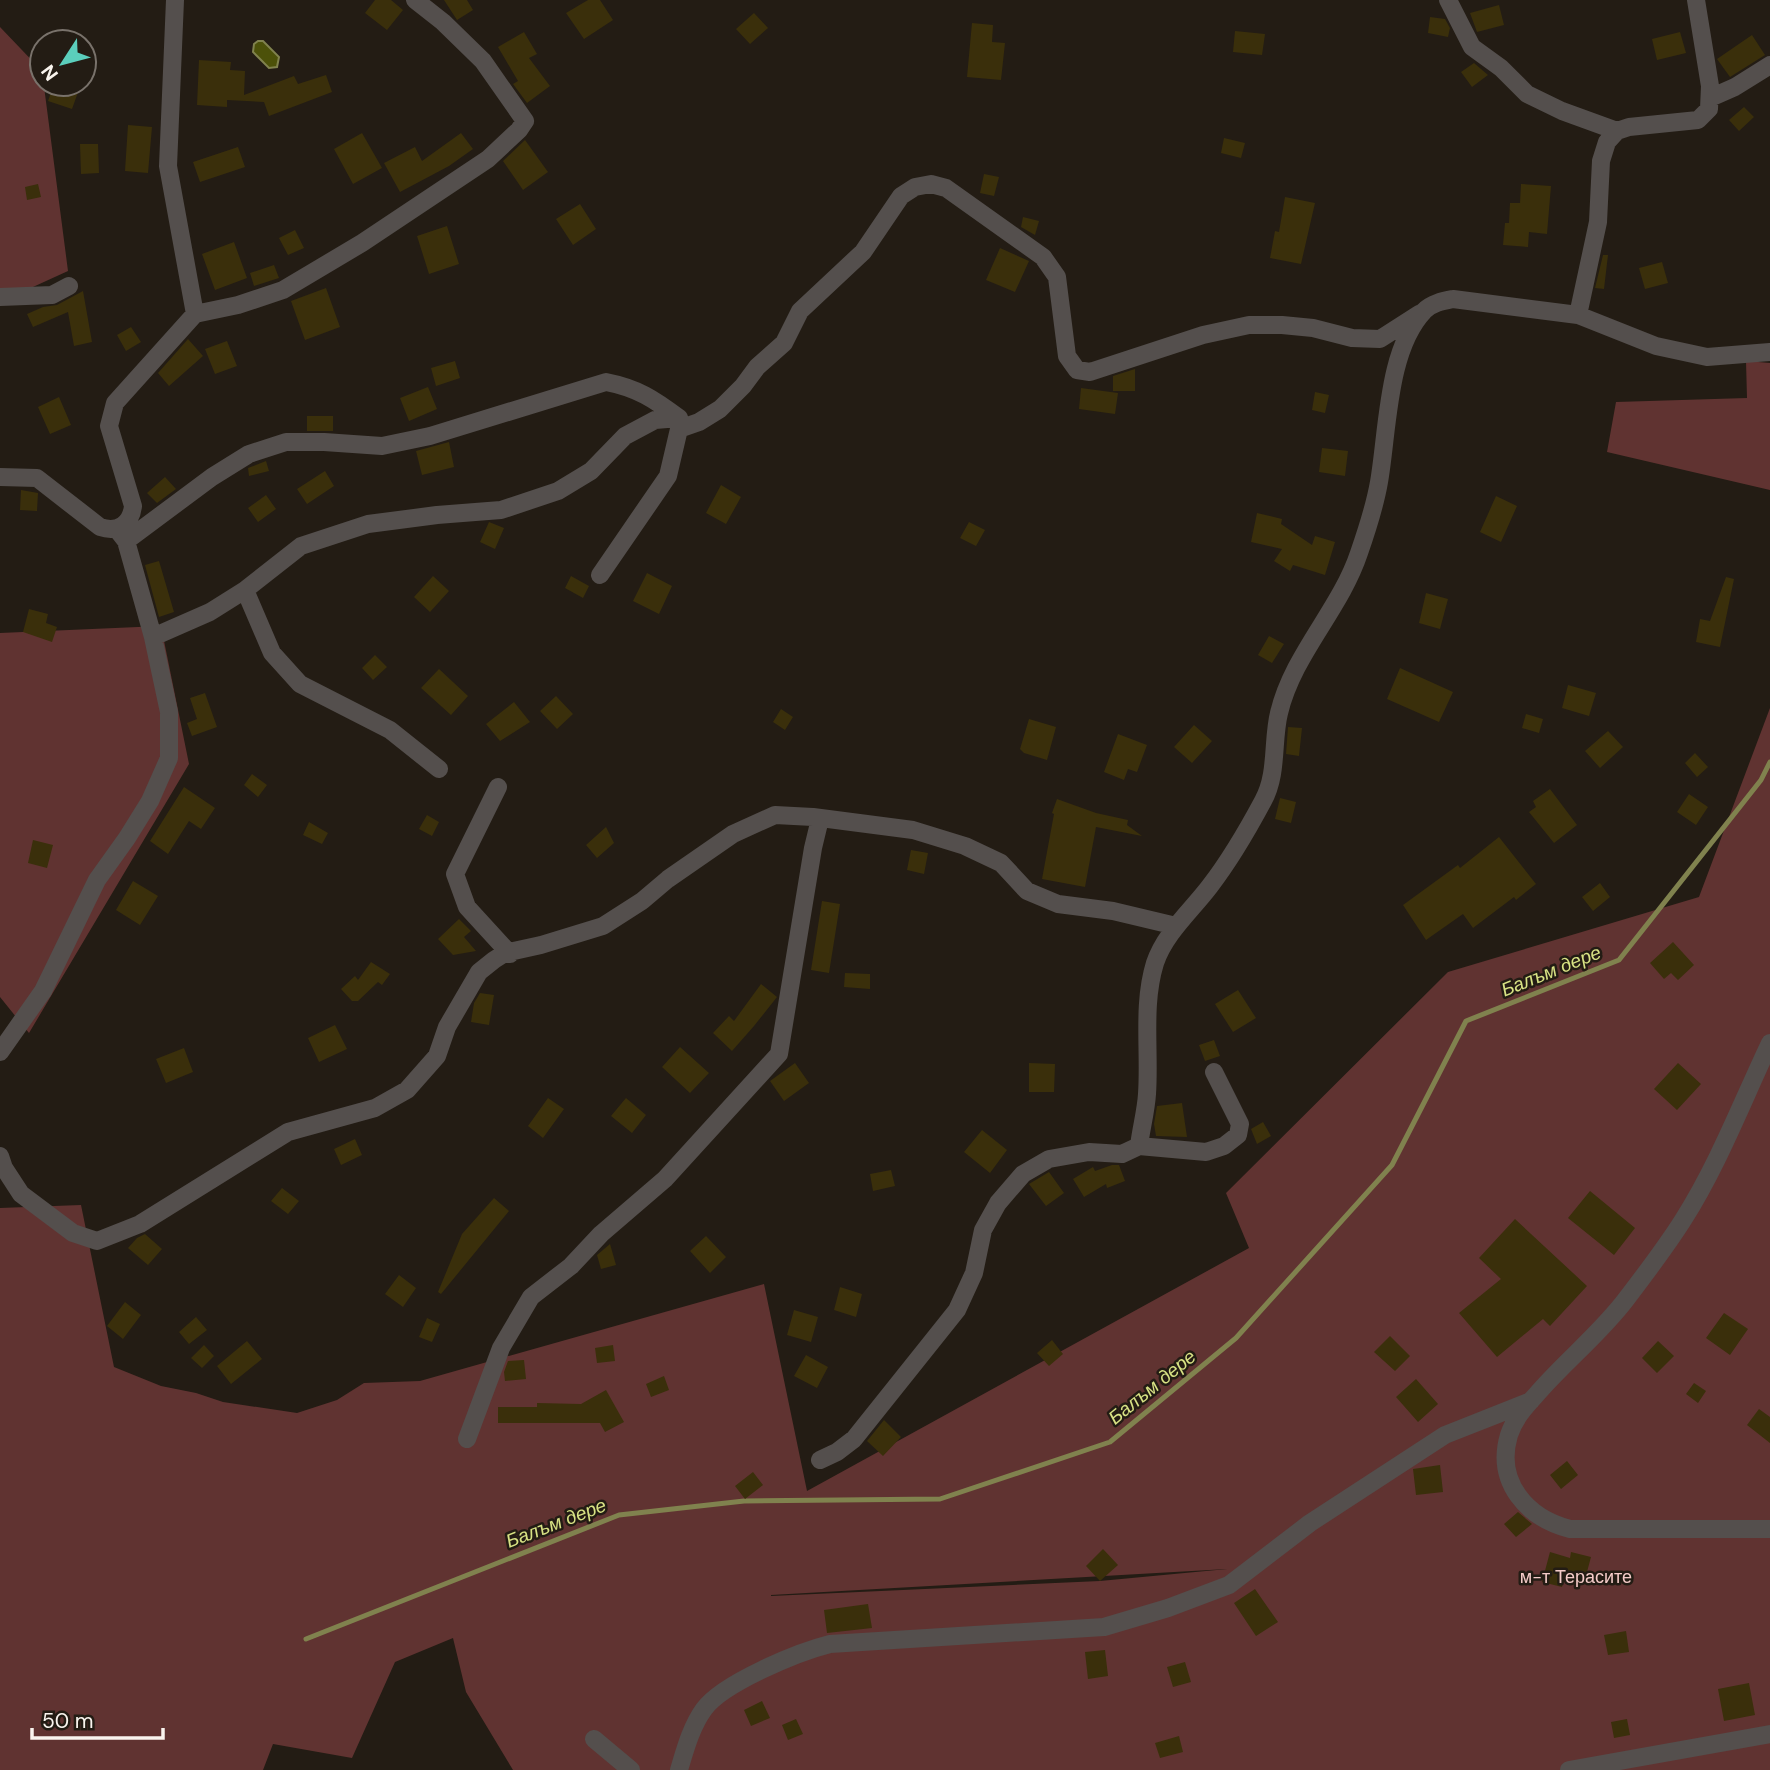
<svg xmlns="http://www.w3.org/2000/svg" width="1770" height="1770" font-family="'DM Sans',sans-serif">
<rect width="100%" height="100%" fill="#231c14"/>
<path fill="#603331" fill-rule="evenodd" d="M0 27 42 71 68 271 0 302Z
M1746 361 1770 363V490L1607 452 1616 402 1747 398Z
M161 626 189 764 29 1033 0 997V633Z
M1770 708V1770H513L466 1692 453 1638 395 1662 352 1758 273 1744 263 1770H0V1208L81 1205 114 1367 161 1386 196 1393 223 1402 297 1413 337 1400 364 1383 420 1381 764 1284 807 1491 1249 1248 1226 1193 1448 972 1699 897ZM1227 1569 1100 1581 771 1596V1595Z"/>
<path fill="#4c5109" stroke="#80824e" stroke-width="2" d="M258 41H263L279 57 277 67 269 68 253 52 254 44Z"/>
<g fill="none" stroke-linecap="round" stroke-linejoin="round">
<path stroke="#80824e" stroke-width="5" d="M306 1639 619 1515 744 1501 940 1499 1110 1442 1236 1338 1392 1165 1466 1021 1619 960 1761 780 1770 762"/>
</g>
<path fill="#3a2f0b" d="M375 0H391L403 10 387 30 365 13Z
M444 0H467L473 10 457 20Z
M588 0H600L613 20 584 39 566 13Z
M1499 5 1504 25 1477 32 1470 13Z
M754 13 768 28 750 44 736 29Z
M1430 17 1445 19 1450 28 1448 37 1428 33Z
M972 23 993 25 992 42 1005 43 1001 80 967 77Z
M1235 31 1265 34 1262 55 1233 52Z
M524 32 537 54 529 58 550 86 527 103 513 84 518 81 498 47Z
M1680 32 1686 53 1657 60 1652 39Z
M1752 35 1765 55 1730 77 1717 59Z
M199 60 231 62 230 70 245 71 244 95 294 76 298 84 326 75 332 92 269 116 264 102 227 100V107L197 105Z
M1474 63 1488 75 1472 87 1461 72Z
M54 84H81L72 109 48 101Z
M1744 107 1754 117 1739 131 1729 120Z
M128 125 152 127 148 173 125 171Z
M362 133 382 168 353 184 334 149Z
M461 133 473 149 449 166 400 192 384 163 415 147 422 161Z
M1224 138 1245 143 1241 158 1221 153Z
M525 140 548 172 523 190 503 161Z
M80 144H98L99 173 81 174Z
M238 147 245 167 200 182 193 162Z
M984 174 999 177 994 196 980 193Z
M38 184 41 197 27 200 25 187Z
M1521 184 1551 186 1547 234 1529 232 1528 247 1503 245 1505 223H1509L1510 203H1520Z
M1285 197 1315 203 1301 264 1270 258 1275 231 1279 232Z
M580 204 596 229 573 245 556 219Z
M1023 217 1039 221 1035 235 1021 227Z
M447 226 459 264 429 274 417 236Z
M295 230 304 248 288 255 279 238Z
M234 242 247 278 215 290 202 254Z
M1000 248 1029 261 1015 292 986 280Z
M1603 255H1608L1604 289 1595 288Z
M1662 262 1668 283 1645 289 1639 268Z
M274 265 279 278 254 286 250 273Z
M326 288 340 327 305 340 291 301Z
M83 291 92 342 74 346 68 312 33 327 27 314 43 307 57 305Z
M131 327 141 342 126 351 117 335Z
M188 339 203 356 169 386 158 373Z
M227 341 237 366 215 374 205 349Z
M455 361 460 378 436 386 431 368Z
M1135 369V391H1113V376Z
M428 387 437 409 409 421 400 398Z
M1081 388 1118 393 1115 414 1079 409Z
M1315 392 1329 395 1325 413 1312 410Z
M59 397 71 425 50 434 38 407Z
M307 416H333V431H307Z
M449 442 454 467 422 475 416 451Z
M1322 448 1348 451 1345 476 1319 472Z
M266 461 269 471 249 476 248 468Z
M325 471 334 486 307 504 297 489Z
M165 477 176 489 157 503 147 493Z
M721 485 741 497 726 524 706 513Z
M21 490 38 493 37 511 20 510Z
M266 495 276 509 258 522 248 508Z
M1496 496 1517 506 1501 542 1480 532Z
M1257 513 1282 519 1281 524 1312 545 1315 536 1335 542 1325 575 1293 565 1290 571 1274 561 1282 549 1251 542Z
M489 522 504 528 495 549 480 542Z
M969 522 985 530 976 546 960 538Z
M159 561 174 612 159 617 145 565Z
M647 573 672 586 659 614 633 601Z
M433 576 449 591 430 612 414 597Z
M571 576 589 586 583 598 565 588Z
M1726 577 1734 579 1720 647 1696 642 1700 619 1710 621Z
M1426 593 1448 599 1440 629 1419 623Z
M29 609 48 614 46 623 57 627 52 642 23 632Z
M1269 636 1284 644 1272 663 1258 655Z
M375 655 387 667 373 680 362 668Z
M1400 668 1453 692 1439 722 1387 699Z
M439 669 468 696 451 715 421 688Z
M1568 685 1596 693 1589 716 1562 708Z
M205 693 217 727 192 736 187 723 197 719 190 698Z
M556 696 573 714 557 729 540 711Z
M514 702 530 722 500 741 486 724Z
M781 709 793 717 785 730 773 722Z
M1526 714 1543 719 1539 733 1522 728Z
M1029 719 1056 727 1047 760 1024 753 1020 749Z
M1194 725 1212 741 1192 763 1174 747Z
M1288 727 1302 728 1299 756 1286 754Z
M1608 731 1623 747 1600 768 1585 751Z
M1118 734 1147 745 1137 772 1128 769 1124 780 1104 772Z
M1695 753 1708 767 1697 777 1685 763Z
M252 774 267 785 258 797 244 785Z
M184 787 215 808 201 829 189 821 168 854 150 841Z
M1550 789 1577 825 1554 843 1529 812 1536 807 1533 801Z
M1689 794 1708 807 1696 825 1677 812Z
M1280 798 1296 802 1291 823 1275 819Z
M1057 799 1096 813 1128 820 1127 825 1142 836 1096 827 1085 887 1042 879 1054 814 1052 813Z
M427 815 439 822 432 836 419 829Z
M309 822 328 833 322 844 303 835Z
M606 827 614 843 597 858 586 845Z
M1499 837 1536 884 1516 900 1514 897 1473 928 1463 914 1426 940 1403 905 1458 865 1460 868Z
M33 840 53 845 47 868 28 863Z
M911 850 928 853 924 874 907 870Z
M133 881 158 896 140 925 116 910Z
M1600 883 1610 897 1593 911 1582 897Z
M822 901 840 904 829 973 811 970Z
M459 919 471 931 464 937 476 951 453 955 438 939Z
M1673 942 1694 965 1678 980 1671 973 1664 979 1650 963Z
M371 962 390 974 382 985 378 982 358 1001H352L341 989 355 976 358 980Z
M845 973 870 974V989L844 987Z
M761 984 777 997 754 1026 732 1051 713 1033 729 1016 734 1021Z
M1238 990 1256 1018 1233 1032 1215 1004Z
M480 993 494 995 489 1025 471 1022 474 1003Z
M335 1025 347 1049 319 1062 308 1038Z
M1214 1040 1220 1056 1205 1061 1199 1045Z
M680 1047 709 1073 690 1093 662 1067Z
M184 1048 193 1072 166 1083 156 1059Z
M795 1063 809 1083 784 1101 770 1081Z
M1029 1063 1055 1064 1054 1092H1029Z
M1678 1063 1701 1084 1677 1110 1654 1089Z
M548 1098 564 1109 543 1138 528 1126Z
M626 1098 646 1115 632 1133 611 1116Z
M1182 1103 1187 1137 1156 1136 1154 1124 1157 1106Z
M1263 1122 1271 1136 1257 1144 1251 1129Z
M982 1130 1007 1150 990 1173 964 1152Z
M355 1139 362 1155 341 1165 334 1149Z
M1112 1165H1119L1125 1181 1107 1188 1106 1184 1084 1197 1073 1179 1093 1167 1095 1171Z
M891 1170 895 1186 873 1191 870 1174Z
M1049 1172 1064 1193 1046 1206 1029 1184Z
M282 1188 299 1201 288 1214 271 1201Z
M1590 1191 1635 1228 1614 1255 1568 1218Z
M494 1198 509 1211 441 1294 438 1292 462 1234Z
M1515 1219 1587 1286 1550 1326 1543 1319 1497 1357 1459 1313 1501 1279 1479 1258Z
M145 1234 162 1249 148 1265 128 1248 137 1238Z
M706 1236 726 1257 710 1273 690 1251Z
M610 1244 616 1265 601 1269 597 1255Z
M399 1275 416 1288 403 1307 385 1294Z
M840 1287 862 1294 856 1317 834 1310Z
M125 1302 141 1315 123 1339 107 1326Z
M794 1310 818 1317 811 1342 787 1335Z
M1724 1313 1748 1329 1730 1355 1706 1338Z
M196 1317 207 1330 189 1344 179 1332Z
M427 1318 440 1324 432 1342 419 1337Z
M1390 1336 1410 1356 1395 1371 1374 1352Z
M1052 1340 1063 1354 1049 1366 1037 1353Z
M247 1341 262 1359 231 1384 217 1366Z
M1658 1341 1674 1356 1657 1373 1642 1358Z
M204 1345 214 1356 202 1368 191 1358Z
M613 1345 615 1361 597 1363 595 1348Z
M806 1355 828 1367 817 1388 794 1376Z
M524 1360 526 1379 505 1381 504 1372 508 1361Z
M664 1376 669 1390 651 1397 646 1384Z
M1416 1379 1438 1404 1418 1422 1396 1397Z
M1694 1383 1706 1391 1698 1403 1686 1394Z
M606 1390 624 1422 605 1432 600 1423H498V1407H537V1403L581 1404Z
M1759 1409 1770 1417V1443L1747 1425Z
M884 1420 901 1437 883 1456 867 1441Z
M1567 1461 1578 1475 1561 1489 1550 1475Z
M1440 1465 1443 1492 1416 1495 1413 1469Z
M753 1472 763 1485 745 1499 735 1486Z
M1518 1512 1532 1524 1516 1537 1504 1524Z
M1103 1549 1118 1565 1100 1581 1086 1566Z
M1550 1552 1570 1558 1571 1552 1591 1557 1584 1583 1564 1579 1562 1587 1542 1582Z
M1255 1589 1278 1622 1256 1636 1234 1603Z
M868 1604 872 1628 827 1633 824 1610Z
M1626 1631 1629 1652 1608 1655 1604 1635Z
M1105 1650 1108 1676 1088 1679 1085 1652Z
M1185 1662 1191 1682 1173 1687 1167 1667Z
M1749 1683 1755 1715 1724 1721 1718 1689Z
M762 1701 770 1718 751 1726 744 1710Z
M796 1719 803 1734 788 1740 782 1725Z
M1627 1719 1630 1735 1614 1738 1611 1722Z
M1179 1736 1183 1752 1160 1758 1155 1743Z"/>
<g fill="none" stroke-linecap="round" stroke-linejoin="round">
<path stroke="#544f4d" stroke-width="18" d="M175 0 168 166 195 314
M1448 0 1472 47 1501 68 1527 94 1562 111 1617 131
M1710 98 1735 87 1770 65
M0 297 52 295 69 286
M1578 315 1598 222 1601 161 1607 142 1617 131 1629 127 1698 120 1709 109 1710 86 1696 0
M0 477 37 478 100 527C118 533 131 524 133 506L109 426 115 403 195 314 238 305 283 290 362 243 488 159 519 130 525 121 483 61 443 22 415 0
M126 541 212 477 249 454 286 442H324L382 446 430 436 606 382C637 388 654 399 679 418V429
M600 575 668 476 679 429 699 422 720 409 743 386 757 367 784 343 800 311 863 252 901 196 915 187 931 184 946 188 1043 257 1057 277 1067 356 1077 370 1090 372 1203 335 1249 325H1282L1313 328 1352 338 1380 339 1419 314
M245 590 272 653 300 684 390 730 439 769
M153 637 210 612 245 590 301 546 368 524 437 515 501 510 558 491 591 471 625 436 655 420 679 418
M498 787 455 874 467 907 510 954
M1770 1043C1742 1102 1718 1165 1683 1220 1666 1247 1646 1273 1627 1298 1601 1333 1564 1362 1536 1395 1525 1407 1514 1419 1509 1435 1495 1482 1527 1518 1570 1529H1770
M0 1052 43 991 97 880 127 838 150 801 169 758V712L153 637 126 541 119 532
M1139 1146C1141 1129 1146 1111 1147 1094 1150 1051 1142 1005 1155 963 1165 933 1192 910 1210 886 1230 860 1248 829 1263 801 1278 774 1272 741 1279 713 1293 654 1340 610 1359 553 1367 530 1375 505 1379 482 1388 430 1387 350 1424 311 1432 303 1443 301 1453 299L1578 315 1656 346 1707 357 1770 352
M0 1156 4 1168 21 1194 73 1233 97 1241 140 1224 288 1132 375 1108 407 1090 437 1056 447 1027 479 972 494 960 505 953 541 945 603 926 642 901 668 879 733 834 775 815 813 817 913 830 965 846 1001 863 1027 891 1058 904 1113 911 1176 926
M467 1439 501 1348 531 1297 571 1266 601 1234 665 1179 779 1054 813 848 820 819
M820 1460 837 1452 854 1439 957 1310 974 1273 983 1230 998 1203 1023 1174 1049 1159 1089 1152 1122 1154 1139 1146 1206 1152 1224 1146 1238 1135 1240 1124 1214 1072
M594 1739 631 1770
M679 1770C685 1750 691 1727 704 1709 723 1683 798 1652 830 1644L1104 1627 1168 1608 1229 1585 1310 1523 1445 1435 1531 1401
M1569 1770 1770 1734"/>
</g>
<g text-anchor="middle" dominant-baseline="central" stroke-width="5" stroke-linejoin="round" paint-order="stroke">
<g font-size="18" fill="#f4cbc8" stroke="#231c14">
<text x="1576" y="1577">м-т Терасите</text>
</g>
<g font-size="19" font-style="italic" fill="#d8e284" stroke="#231c14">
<text transform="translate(1551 971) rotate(-22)">Балъм дере</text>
<text transform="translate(1152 1387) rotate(-39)">Балъм дере</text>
<text transform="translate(556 1523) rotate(-21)">Балъм дере</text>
</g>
</g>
<g transform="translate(63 63) rotate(234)"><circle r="33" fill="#231c14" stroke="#79726b" stroke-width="2"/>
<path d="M0-5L12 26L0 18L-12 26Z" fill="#5bcebc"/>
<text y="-10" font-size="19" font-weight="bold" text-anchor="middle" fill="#f9f4ee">N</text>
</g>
<path d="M32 1728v10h131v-10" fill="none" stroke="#f9f4ee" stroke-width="3.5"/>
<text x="42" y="1728" font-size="21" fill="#f9f4ee" stroke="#231c14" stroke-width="5" paint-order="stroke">50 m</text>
</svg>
